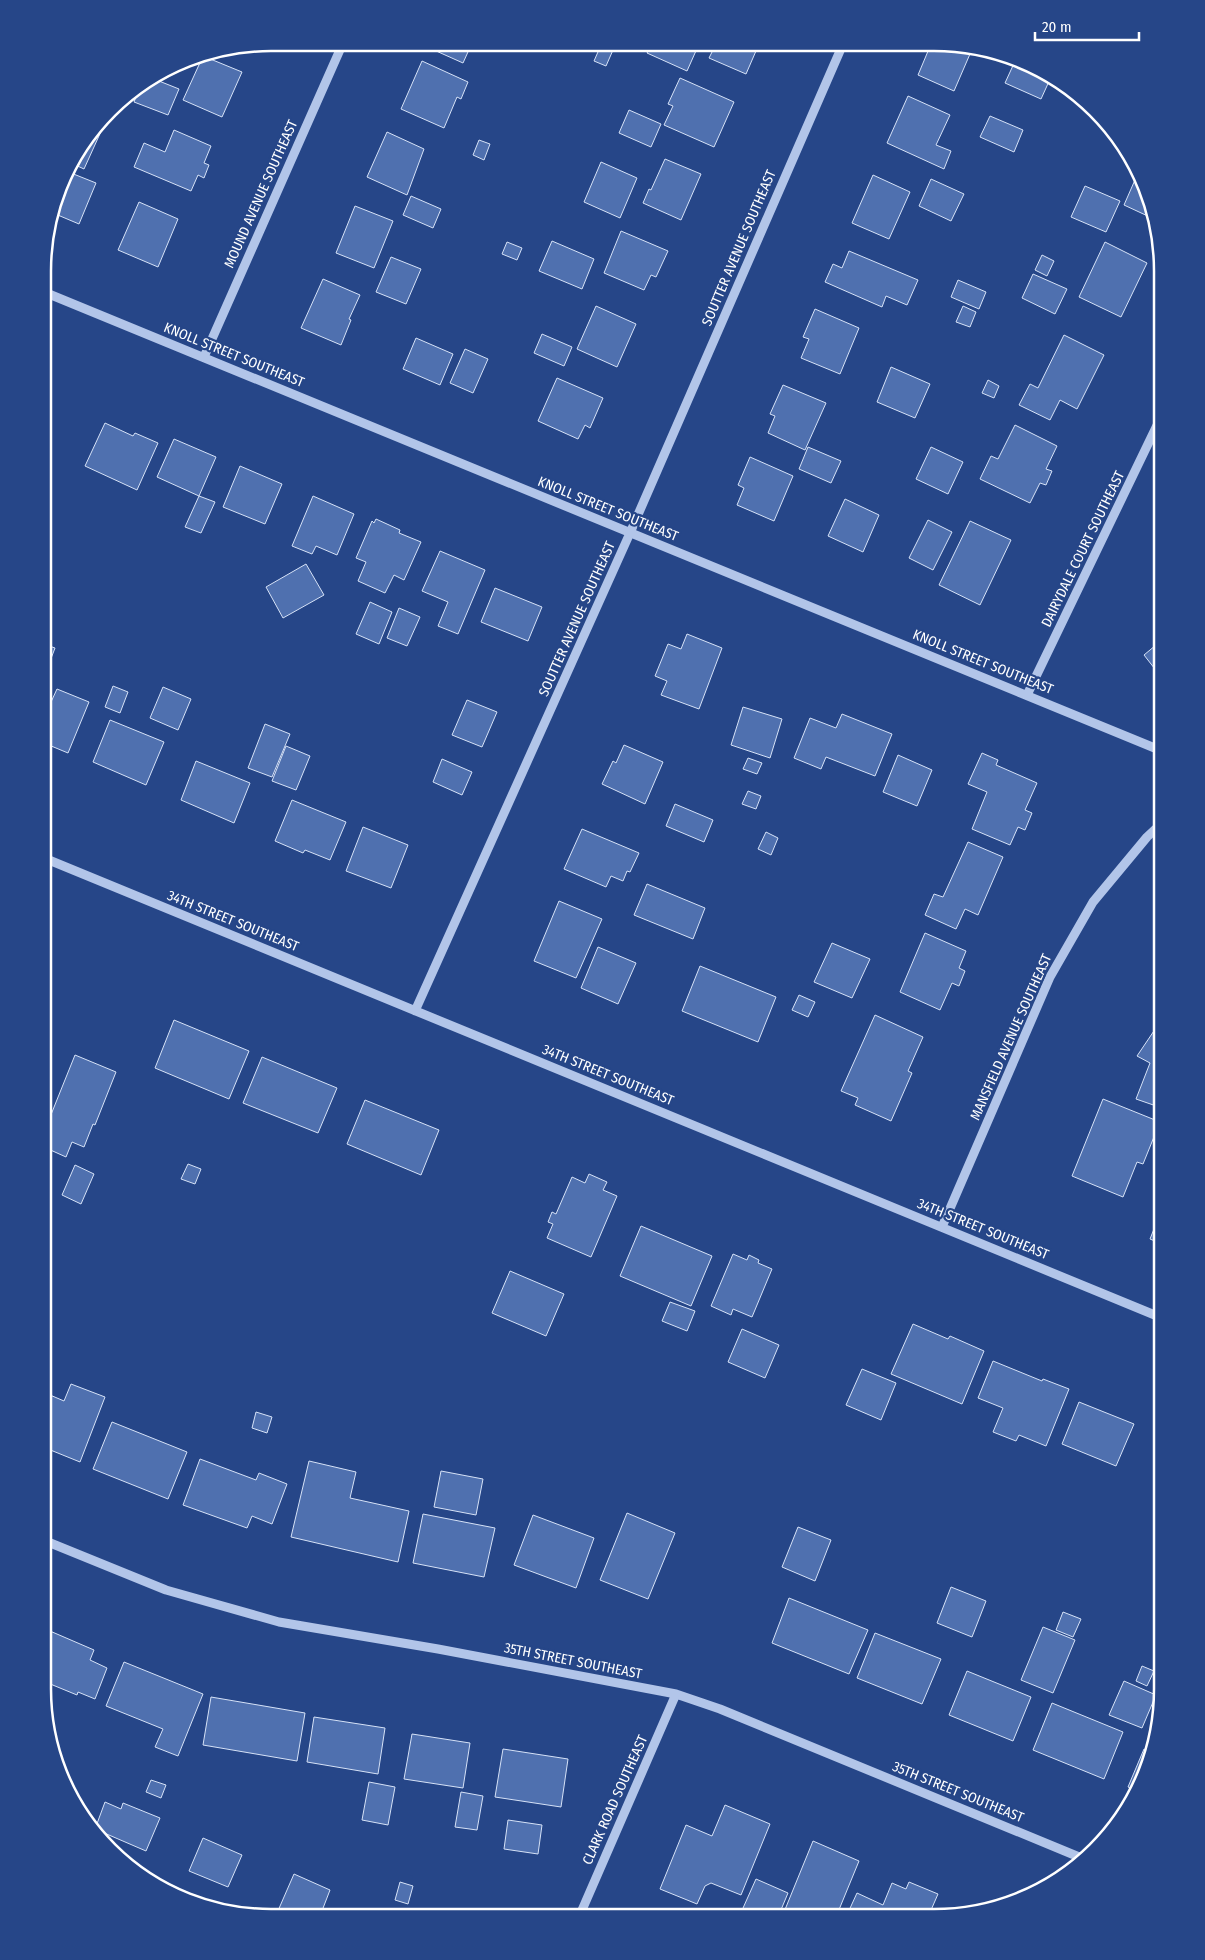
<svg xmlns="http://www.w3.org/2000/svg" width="1205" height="1960" font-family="'Fira Sans Condensed',sans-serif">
<rect width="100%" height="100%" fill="#264688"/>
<path fill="#4f70af" stroke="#d6e2f7" d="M426 43H472L463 63 425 46Z
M652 44H699L687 71 647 53Z
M716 44H759L746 74 709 58Z
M931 44 963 45 973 47 954 91 918 75Z
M601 45 613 50 606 66 594 61Z
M203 56 242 72 222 117 183 100Z
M1016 59 1051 77 1041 99 1005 83Z
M422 61 468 82 461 99 457 97 444 128 401 109Z
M680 78 734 102 714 147 664 125 673 106 668 104Z
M154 79 179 89 168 115 134 102 140 87Z
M908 96 950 115 936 145 951 151 944 169 887 143Z
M1084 102 1097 115 1082 108Z
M629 110 661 124 651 147 619 133Z
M990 116 1023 130 1014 152 980 137Z
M100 126 103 127 84 169 71 163Z
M174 130 211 146 204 163 209 165 204 178 198 175 191 191 134 167 144 143 165 152Z
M387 132 424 149 407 195 367 177Z
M479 140 490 144 484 160 473 155Z
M665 159 701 174 681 220 643 203 649 189 651 190Z
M601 162 637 178 620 218 584 202Z
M66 171 96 183 79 224 53 213Z
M1138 173 1145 184 1152 218 1124 205Z
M873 175 910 192 889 239 852 223Z
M931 179 964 194 951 221 919 206Z
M1085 186 1120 201 1106 232 1071 217Z
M411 196 441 209 433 228 403 215Z
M139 202 178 219 158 267 118 250Z
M355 206 393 221 374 268 336 253Z
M621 231 668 251 656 277 651 275 644 290 604 273Z
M552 241 594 259 582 289 539 271Z
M507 242 522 248 517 260 502 254Z
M1105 242 1147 263 1121 317 1079 297Z
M849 251 918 280 907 305 886 296 882 307 825 282 833 264 842 268Z
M1042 255 1054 261 1047 276 1035 270Z
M391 257 421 269 406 304 376 292Z
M1033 274 1067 289 1055 314 1022 298Z
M323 279 360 295 349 319 351 320 341 345 301 328Z
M958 280 986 292 979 309 951 297Z
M596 306 636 324 617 367 577 349Z
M963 306 976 312 970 327 956 322Z
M815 309 859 328 840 374 801 358 809 339 803 337Z
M542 334 572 347 564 366 534 353Z
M1064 335 1104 355 1077 409 1060 400 1050 420 1019 405 1030 384 1038 388Z
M416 338 453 354 440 385 403 369Z
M465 349 488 359 473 393 450 383Z
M891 367 930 384 915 418 877 402Z
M557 378 603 398 590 428 585 425 578 439 538 421Z
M988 380 999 386 994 398 982 393Z
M783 385 826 403 805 450 768 433 775 416 770 414Z
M105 423 133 436 135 433 158 443 137 490 85 466Z
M1015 425 1057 446 1046 469 1052 471 1046 485 1040 483 1030 503 980 479 991 456 998 459Z
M174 439 216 457 199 496 157 477Z
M808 447 841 461 831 483 799 469Z
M931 447 963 462 948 494 916 479Z
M750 457 793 476 774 521 737 505 744 488 738 485Z
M240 466 282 484 265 524 223 507Z
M199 496 215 502 201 533 185 527Z
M313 496 354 514 337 555 316 546 312 554 292 546Z
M845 499 879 515 863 552 828 536Z
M376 519 400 530 399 533 421 542 404 580 394 575 385 593 358 581 366 562 356 558 372 521 374 523Z
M928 520 952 532 933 570 909 558Z
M970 521 1011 540 980 605 939 585Z
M440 551 485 570 458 634 438 626 448 602 422 591Z
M306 564 324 595 283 618 266 587Z
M495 588 542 607 528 641 481 622Z
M370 602 392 612 379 644 356 634Z
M399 608 420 617 407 646 387 638Z
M687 634 722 648 699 709 661 695 667 681 655 676 668 644 681 649Z
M1162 640V678L1144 655Z
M44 644 55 648 44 677Z
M113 686 128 692 120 713 105 707Z
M163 687 191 699 178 730 150 718Z
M57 689 89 702 68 753 44 743V700L51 702Z
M467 700 497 712 482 747 452 735Z
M743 707 782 719 770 758 731 745Z
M842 714 892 734 875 776 826 757 821 769 794 758 810 718 836 728Z
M110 720 164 742 146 785 93 762Z
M265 724 290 734 272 777 248 768Z
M624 745 663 762 645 804 602 784 613 761 616 763Z
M286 746 310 756 296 790 272 781Z
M982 753 998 760 996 765 1037 783 1025 810 1032 813 1025 830 1018 827 1010 845 972 829 987 792 968 784Z
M898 755 932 770 917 806 883 792Z
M748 758 762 763 757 774 743 769Z
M442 759 472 772 462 795 433 782Z
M196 761 250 783 234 823 181 800Z
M748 791 761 796 756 809 742 804Z
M292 800 346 822 330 860 305 850 303 853 275 841Z
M675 804 713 820 704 842 666 826Z
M363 827 408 845 391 888 346 871Z
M582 829 639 853 630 872 627 871 623 881 611 876 606 887 564 869Z
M766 832 778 838 771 855 758 849Z
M968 842 1003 857 978 915 965 909 956 929 925 915 934 894 943 897Z
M647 884 705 908 693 939 634 915Z
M559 901 602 919 576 978 534 961Z
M925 933 966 951 959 968 965 971 959 986 952 983 940 1010 900 992Z
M832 943 870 959 852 998 814 982Z
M598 947 636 963 618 1004 581 988Z
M700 966 776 997 758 1042 682 1011Z
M799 995 815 1002 808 1017 792 1010Z
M875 1015 923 1037 908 1071 912 1073 891 1121 855 1105 858 1098 841 1091Z
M1162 1019V1108L1136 1099 1150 1063 1137 1056Z
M174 1020 249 1051 229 1099 155 1068Z
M75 1055 116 1072 95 1125 93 1124 84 1147 72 1142 66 1157 46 1148 51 1135 44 1132Z
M262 1057 337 1088 318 1133 243 1103Z
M1103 1099 1160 1122 1143 1164 1137 1162 1123 1197 1072 1176Z
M365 1100 439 1130 421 1175 347 1144Z
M188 1164 201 1169 195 1184 181 1179Z
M75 1165 94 1174 81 1204 62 1195Z
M589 1174 607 1182 603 1190 617 1196 591 1257 547 1238 553 1224 548 1222 552 1212 556 1214 572 1177 585 1183Z
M1162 1209V1244L1150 1239Z
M641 1226 712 1256 691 1306 620 1276Z
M733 1254 747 1260 749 1255 759 1260 758 1263 772 1269 752 1317 733 1309 731 1315 711 1306Z
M510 1271 564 1294 546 1336 492 1313Z
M670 1302 695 1311 687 1331 662 1321Z
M913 1324 948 1339 950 1336 984 1351 962 1404 891 1374Z
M742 1329 779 1345 765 1378 728 1362Z
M993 1361 1042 1381 1043 1379 1069 1389 1046 1446 1019 1435 1016 1441 993 1432 1003 1408 978 1398Z
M862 1369 896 1383 881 1420 846 1405Z
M71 1384 105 1397 80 1462 43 1447V1392L64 1401Z
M1079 1402 1134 1424 1116 1466 1062 1444Z
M256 1412 272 1417 267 1433 252 1428Z
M112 1422 187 1452 168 1499 93 1469Z
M1162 1451V1472L1154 1469Z
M200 1459 256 1480 259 1473 287 1484 272 1524 252 1516 247 1528 183 1505Z
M309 1461 356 1472 350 1498 409 1511 398 1562 291 1537Z
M441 1471 483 1479 476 1515 434 1507Z
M627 1513 675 1533 648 1599 600 1580Z
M423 1514 495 1528 484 1577 413 1563Z
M533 1515 594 1538 576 1588 514 1565Z
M798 1527 831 1540 815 1581 782 1567Z
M951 1587 986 1601 972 1637 937 1623Z
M789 1598 868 1630 849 1674 772 1643Z
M1063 1612 1081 1619 1073 1637 1056 1630Z
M1043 1627 1075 1640 1053 1693 1021 1680Z
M43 1628 94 1650 90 1660 107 1668 95 1699 78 1692 77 1695 43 1681Z
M875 1633 941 1659 922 1704 857 1678Z
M124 1662 203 1694 178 1756 155 1747 163 1729 106 1706Z
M1142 1666 1154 1671 1147 1686 1136 1681Z
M967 1671 1031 1697 1013 1741 949 1715Z
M1124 1681 1156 1695 1142 1728 1109 1715Z
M211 1697 305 1713 297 1761 203 1745Z
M1052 1703 1123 1732 1104 1779 1033 1750Z
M314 1717 385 1728 378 1774 307 1762Z
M412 1734 470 1743 463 1788 404 1779Z
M503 1749 568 1759 561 1807 495 1797Z
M1144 1749 1151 1752 1145 1776 1137 1791 1128 1787Z
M151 1780 166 1785 161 1798 146 1792Z
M369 1782 395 1787 388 1825 362 1820Z
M461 1792 483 1796 477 1830 455 1827Z
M105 1802 121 1809 123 1803 160 1818 146 1851 95 1829Z
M725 1805 770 1824 741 1895 711 1883 705 1886 697 1904 660 1889 686 1825 712 1836Z
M508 1820 542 1825 538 1854 504 1849Z
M203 1838 242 1855 228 1887 189 1871Z
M813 1841 859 1861 836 1917H796L784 1912Z
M294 1874 330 1890 320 1916H284L277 1913Z
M756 1879 788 1893 778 1917H739Z
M400 1882 413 1886 408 1904 395 1900Z
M909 1882 938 1894 928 1917H846L857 1893 883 1905 892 1883 906 1889Z"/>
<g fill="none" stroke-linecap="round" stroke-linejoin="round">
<path stroke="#b2c5e9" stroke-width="9" d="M44 292 1162 751
M204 357 343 43
M1027 695 1162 415
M44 858 1162 1318
M415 1011 630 533 843 44
M942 1227 1050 977 1093 902 1147 837 1162 823
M43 1540 166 1590 279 1622 438 1649 676 1694 720 1709 1084 1859
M579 1917 676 1694"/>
</g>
<g text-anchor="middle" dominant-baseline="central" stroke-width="4.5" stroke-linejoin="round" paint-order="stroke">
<g font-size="14" fill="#fff" stroke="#264688">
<text transform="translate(261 194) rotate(-66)">MOUND AVENUE SOUTHEAST</text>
<text transform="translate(739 248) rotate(-67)">SOUTTER AVENUE SOUTHEAST</text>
<text transform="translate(234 355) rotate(22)">KNOLL STREET SOUTHEAST</text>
<text transform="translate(608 509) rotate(22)">KNOLL STREET SOUTHEAST</text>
<text transform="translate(1083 549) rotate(-64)">DAIRYDALE COURT SOUTHEAST</text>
<text transform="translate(577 619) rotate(-66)">SOUTTER AVENUE SOUTHEAST</text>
<text transform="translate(983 662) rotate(22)">KNOLL STREET SOUTHEAST</text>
<text transform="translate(233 921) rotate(22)">34TH STREET SOUTHEAST</text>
<text transform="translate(1011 1037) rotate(-66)">MANSFIELD AVENUE SOUTHEAST</text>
<text transform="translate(608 1075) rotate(22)">34TH STREET SOUTHEAST</text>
<text transform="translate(983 1229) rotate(22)">34TH STREET SOUTHEAST</text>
<text transform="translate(573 1661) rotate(11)">35TH STREET SOUTHEAST</text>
<text transform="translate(958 1792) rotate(22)">35TH STREET SOUTHEAST</text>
<text transform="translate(615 1800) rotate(-66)">CLARK ROAD SOUTHEAST</text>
</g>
</g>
<path d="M0 0H1205V1960H0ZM271 51H934A220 220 0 0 1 1154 271V1689A220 220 0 0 1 934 1909H271A220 220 0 0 1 51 1689V271A220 220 0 0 1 271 51Z" fill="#264688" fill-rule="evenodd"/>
<path fill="none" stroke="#fff" stroke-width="2.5" d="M271 51H934A220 220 0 0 1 1154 271V1689A220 220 0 0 1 934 1909H271A220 220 0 0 1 51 1689V271A220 220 0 0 1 271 51Z"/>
<path d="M1035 32v8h104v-8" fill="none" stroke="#ffffff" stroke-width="2.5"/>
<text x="1042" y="32" font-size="15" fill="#ffffff" stroke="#264688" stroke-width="4" paint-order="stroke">20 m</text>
</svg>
